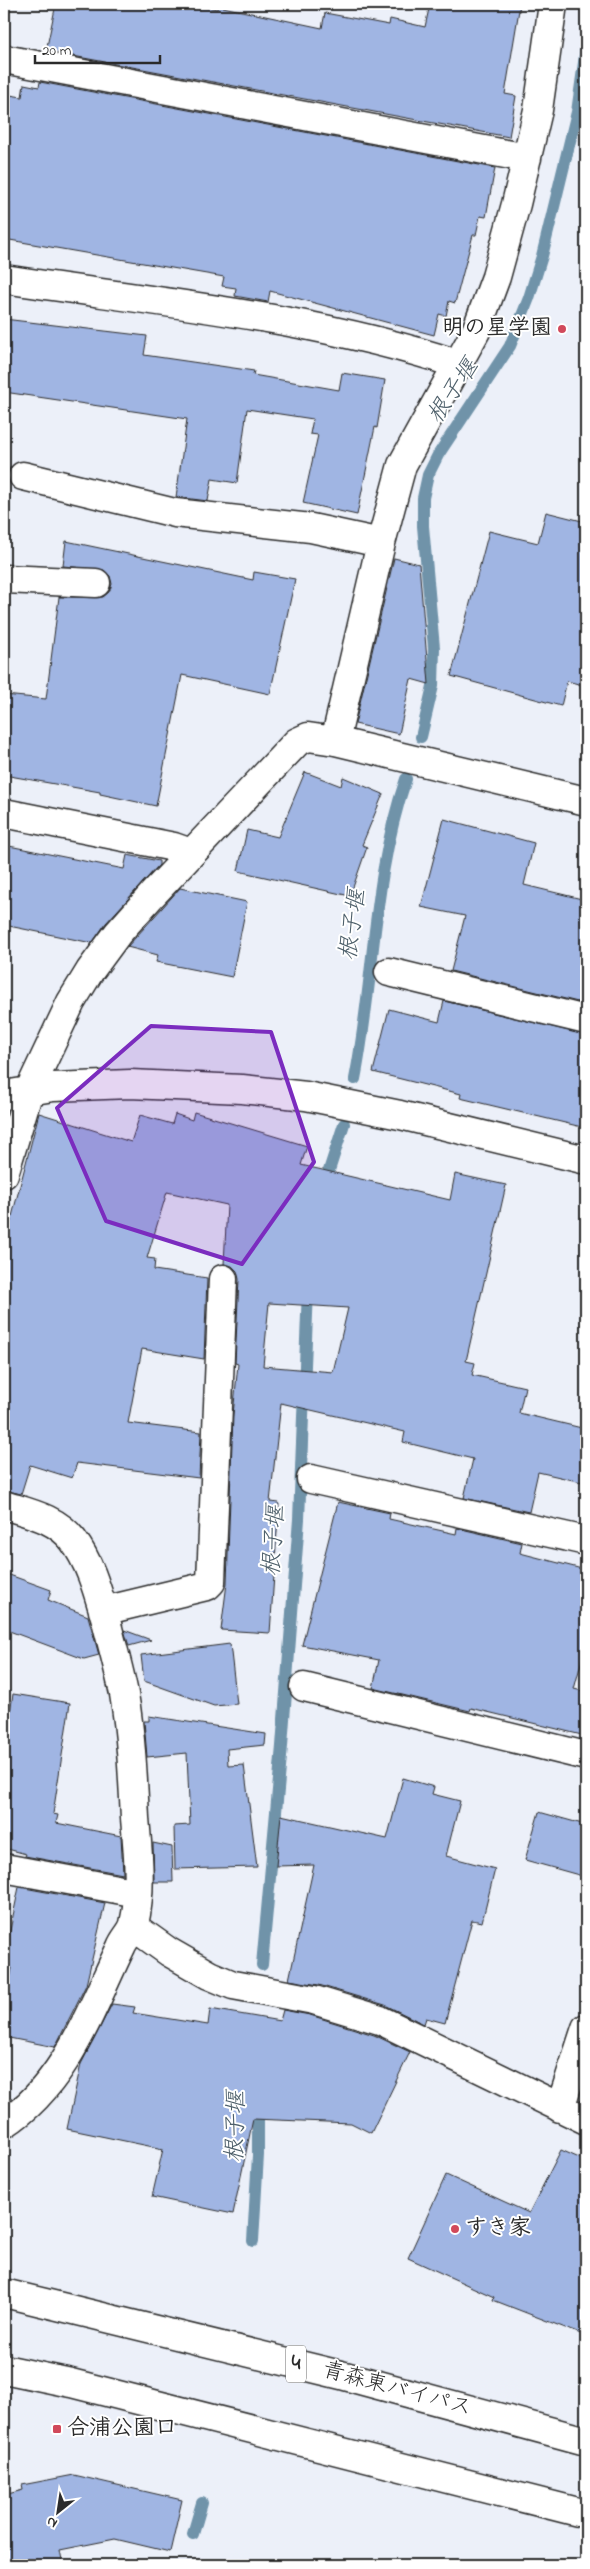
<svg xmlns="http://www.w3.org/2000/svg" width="590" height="2569" font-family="'Indie Flower','Klee One',sans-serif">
<rect width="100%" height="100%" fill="#ecf0f9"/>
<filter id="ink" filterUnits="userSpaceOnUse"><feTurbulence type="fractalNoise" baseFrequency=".02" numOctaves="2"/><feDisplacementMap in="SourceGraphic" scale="10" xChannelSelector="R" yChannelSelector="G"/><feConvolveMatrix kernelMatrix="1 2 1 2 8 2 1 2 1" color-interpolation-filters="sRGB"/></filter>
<g filter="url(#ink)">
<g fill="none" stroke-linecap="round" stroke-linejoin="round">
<path stroke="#6f93a9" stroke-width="12" d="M421 737 433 686 434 648 423 526V498L428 475 438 455 510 346 529 298 542 256 577 112 586 48
M355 1079C375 977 372 878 406 779
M324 1186 344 1124
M262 1965 282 1746 299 1519 308 1289
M253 2241 258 2155V2104
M193 2534 202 2503"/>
</g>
<path fill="#a0b5e3" stroke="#2b2b2b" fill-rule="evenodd" d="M56 4H191L217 9 218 6 322 28 325 13 389 25 390 19 425 27 430 4H520L505 94 516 96 509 137 46 51Z
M40 82 495 168 486 217 480 216 476 235H473L455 303 449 301 446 316 439 314 434 335 270 291 268 302 235 296 236 288 222 286 224 277 4 239V94L22 97 24 84 39 87Z
M4 319 147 336 144 355 254 371 253 375 339 390 342 373 385 380 377 428 375 427 357 515 303 503 318 435 310 434 313 419 247 409 237 483 212 479 208 501 176 497 187 419 4 392Z
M546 512 586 522V686L567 681 561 706 451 676 489 531 538 543Z
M66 541 253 580 254 572 295 579 270 694 182 675 156 806 100 794V792L4 775V695L46 699 59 597H103L109 592 112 584 110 576 104 570 63 566Z
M394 558 419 564 429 684 411 679 399 734 355 724Z
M305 772 341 786 343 777 383 794 362 845 367 847 350 896 238 871 247 830 278 837Z
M444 819 534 843 524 885 586 900V1004L451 971 465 916 421 907Z
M4 845 124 869 127 855 159 861V865L106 923 92 943 4 925Z
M180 888 247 902 232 977 156 962 158 955 127 947Z
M444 1001 586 1035V1128L460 1098 461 1094 373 1072 389 1009 439 1022Z
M194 1112 307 1146 301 1165 450 1200 455 1174 506 1185 466 1361 475 1363 472 1375 525 1387 519 1413 586 1429V1483L538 1472 529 1512 464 1498 473 1459 403 1442 405 1432 281 1403 270 1502 279 1503 270 1633 221 1630 227 1583 233 1415 238 1364 235 1363 239 1279 237 1271 232 1266 224 1264 227 1205 167 1192 147 1258 155 1259 154 1270 207 1278 204 1359 142 1349 128 1423 201 1432 199 1478 77 1463 72 1478 30 1465 21 1494 4 1490V1247L39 1113 131 1142 140 1115 172 1124 175 1114 192 1120ZM269 1303 348 1308 333 1372 263 1366Z
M338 1502 390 1513 389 1519 456 1534 457 1528 522 1543 520 1553 586 1570V1645L574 1689 586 1692V1736L471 1708 470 1711 373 1688 379 1660 302 1645Z
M4 1573 51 1590 48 1600 88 1616 99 1655 84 1659 4 1629Z
M124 1630 151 1640 129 1646Z
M230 1644 237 1704 214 1706 144 1681 141 1655Z
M13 1694 70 1703 53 1814 58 1815 56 1823 121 1836 123 1874 25 1856 26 1854 4 1848V1751Z
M149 1716 266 1734 265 1745 227 1749 228 1766 244 1765 257 1867 175 1869 174 1826 190 1825 187 1753 147 1757 144 1721H149Z
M403 1778 434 1787 432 1794 460 1801 446 1856 495 1869 482 1922 472 1920 445 2023 426 2018 424 2024 385 2005 319 1985 289 1980 314 1865 276 1866 281 1815 387 1839Z
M539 1812 586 1825V1877L525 1860Z
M153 1843 172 1847 173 1882H154Z
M19 1887 105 1903 86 1985 55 2047 4 2037V2013L12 1968 4 1967V1959Z
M112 2004 135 2007 133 2013 208 2025 210 2009 280 2021 283 2010 310 2015 374 2035 410 2052 371 2133 351 2123 253 2119 233 2214 152 2197 163 2149 67 2129 81 2064Z
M561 2150 586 2161V2336L493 2300 494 2297 408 2258 446 2175 529 2213Z
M74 2475 182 2500 170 2552 115 2539 60 2550 63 2565H4V2495L23 2490 22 2485Z"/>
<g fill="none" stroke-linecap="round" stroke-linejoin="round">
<g stroke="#2b2b2b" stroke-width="31">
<path id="minor" d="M4 59 527 158
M4 279C155 302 311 316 457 364
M23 476 175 513 311 528 381 543
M4 579 96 583
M335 741 381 543 402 465 476 331 496 277 516 204 538 110 553 4
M4 813 174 847 191 853
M389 972 586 1020
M4 1095 53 1087 130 1084 242 1089 306 1096 400 1115 586 1160
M4 1174 29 1091 71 1002 90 971 118 933 152 895 297 742 308 737 335 741 586 801
M311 1479 586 1541
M4 1505C29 1513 56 1518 73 1540 91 1564 98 1593 106 1620 112 1645 119 1669 124 1694 131 1735 133 1777 135 1818 138 1853 142 1890 134 1924 132 1932 124 1939 121 1947 90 2011 66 2084 4 2124
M103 1611 207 1586 211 1582 223 1279
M304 1687 586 1756
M4 1868 138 1893
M134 1927 169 1952 209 1975 233 1985 314 2000 380 2020 586 2120
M560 2108 586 2028"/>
</g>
<g stroke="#2b2b2b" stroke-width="31">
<path id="highway" d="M4 2293 345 2376 586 2441
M4 2369 71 2383 586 2514"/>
</g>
<use href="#minor" stroke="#fff" stroke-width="28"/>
<use href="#highway" stroke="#fff" stroke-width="28"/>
</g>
</g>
<path fill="#7b2cbf" fill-opacity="0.2" stroke="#7b2cbf" stroke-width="4" stroke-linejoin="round" d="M151 1026 271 1032 314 1162 242 1264 106 1221 57 1108Z"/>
<g fill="#d1495b" stroke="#fff" stroke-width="2">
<circle cx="562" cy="329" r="5"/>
<circle cx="455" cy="2229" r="5"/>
<rect x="52" y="2424" width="10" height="10" rx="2.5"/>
</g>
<g text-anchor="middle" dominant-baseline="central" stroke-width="4" stroke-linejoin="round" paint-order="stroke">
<rect fill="#fff" stroke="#6b6b6b" stroke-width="1" x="286" y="2345.5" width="20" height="37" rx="4"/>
<g font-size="21" font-weight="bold" fill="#2b2b2b">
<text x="296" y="2364">4</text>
</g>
<g font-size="22" font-weight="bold" fill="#2b2b2b" stroke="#fff" text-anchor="start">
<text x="552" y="329" text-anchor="end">明の星学園</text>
<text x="465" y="2229">すき家</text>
<text x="67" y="2429">合浦公園口</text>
</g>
<g font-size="22" fill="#2b2b2b" stroke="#fff">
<text transform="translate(397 2390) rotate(15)">青森東バイパス</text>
</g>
<g font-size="24" font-style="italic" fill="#4d5f6a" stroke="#fff">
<text transform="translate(454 392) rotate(-56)">根子堰</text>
<text transform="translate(354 925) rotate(-82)">根子堰</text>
<text transform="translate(275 1541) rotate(-86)">根子堰</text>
<text transform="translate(237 2127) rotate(-89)">根子堰</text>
</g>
</g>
<rect width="590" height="2569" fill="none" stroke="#fff" stroke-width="20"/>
<rect x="10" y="10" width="570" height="2549" fill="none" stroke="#2b2b2b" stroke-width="2" filter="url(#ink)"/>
<g transform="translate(58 2512) rotate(210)" stroke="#ffffff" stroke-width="4" paint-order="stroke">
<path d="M0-4L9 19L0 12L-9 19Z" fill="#2b2b2b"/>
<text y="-8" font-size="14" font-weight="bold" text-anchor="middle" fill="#2b2b2b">N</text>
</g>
<path d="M35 55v8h125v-8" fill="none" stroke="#2b2b2b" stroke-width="2.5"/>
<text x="42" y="55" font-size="15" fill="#2b2b2b" stroke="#ffffff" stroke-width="4" paint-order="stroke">20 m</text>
</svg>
